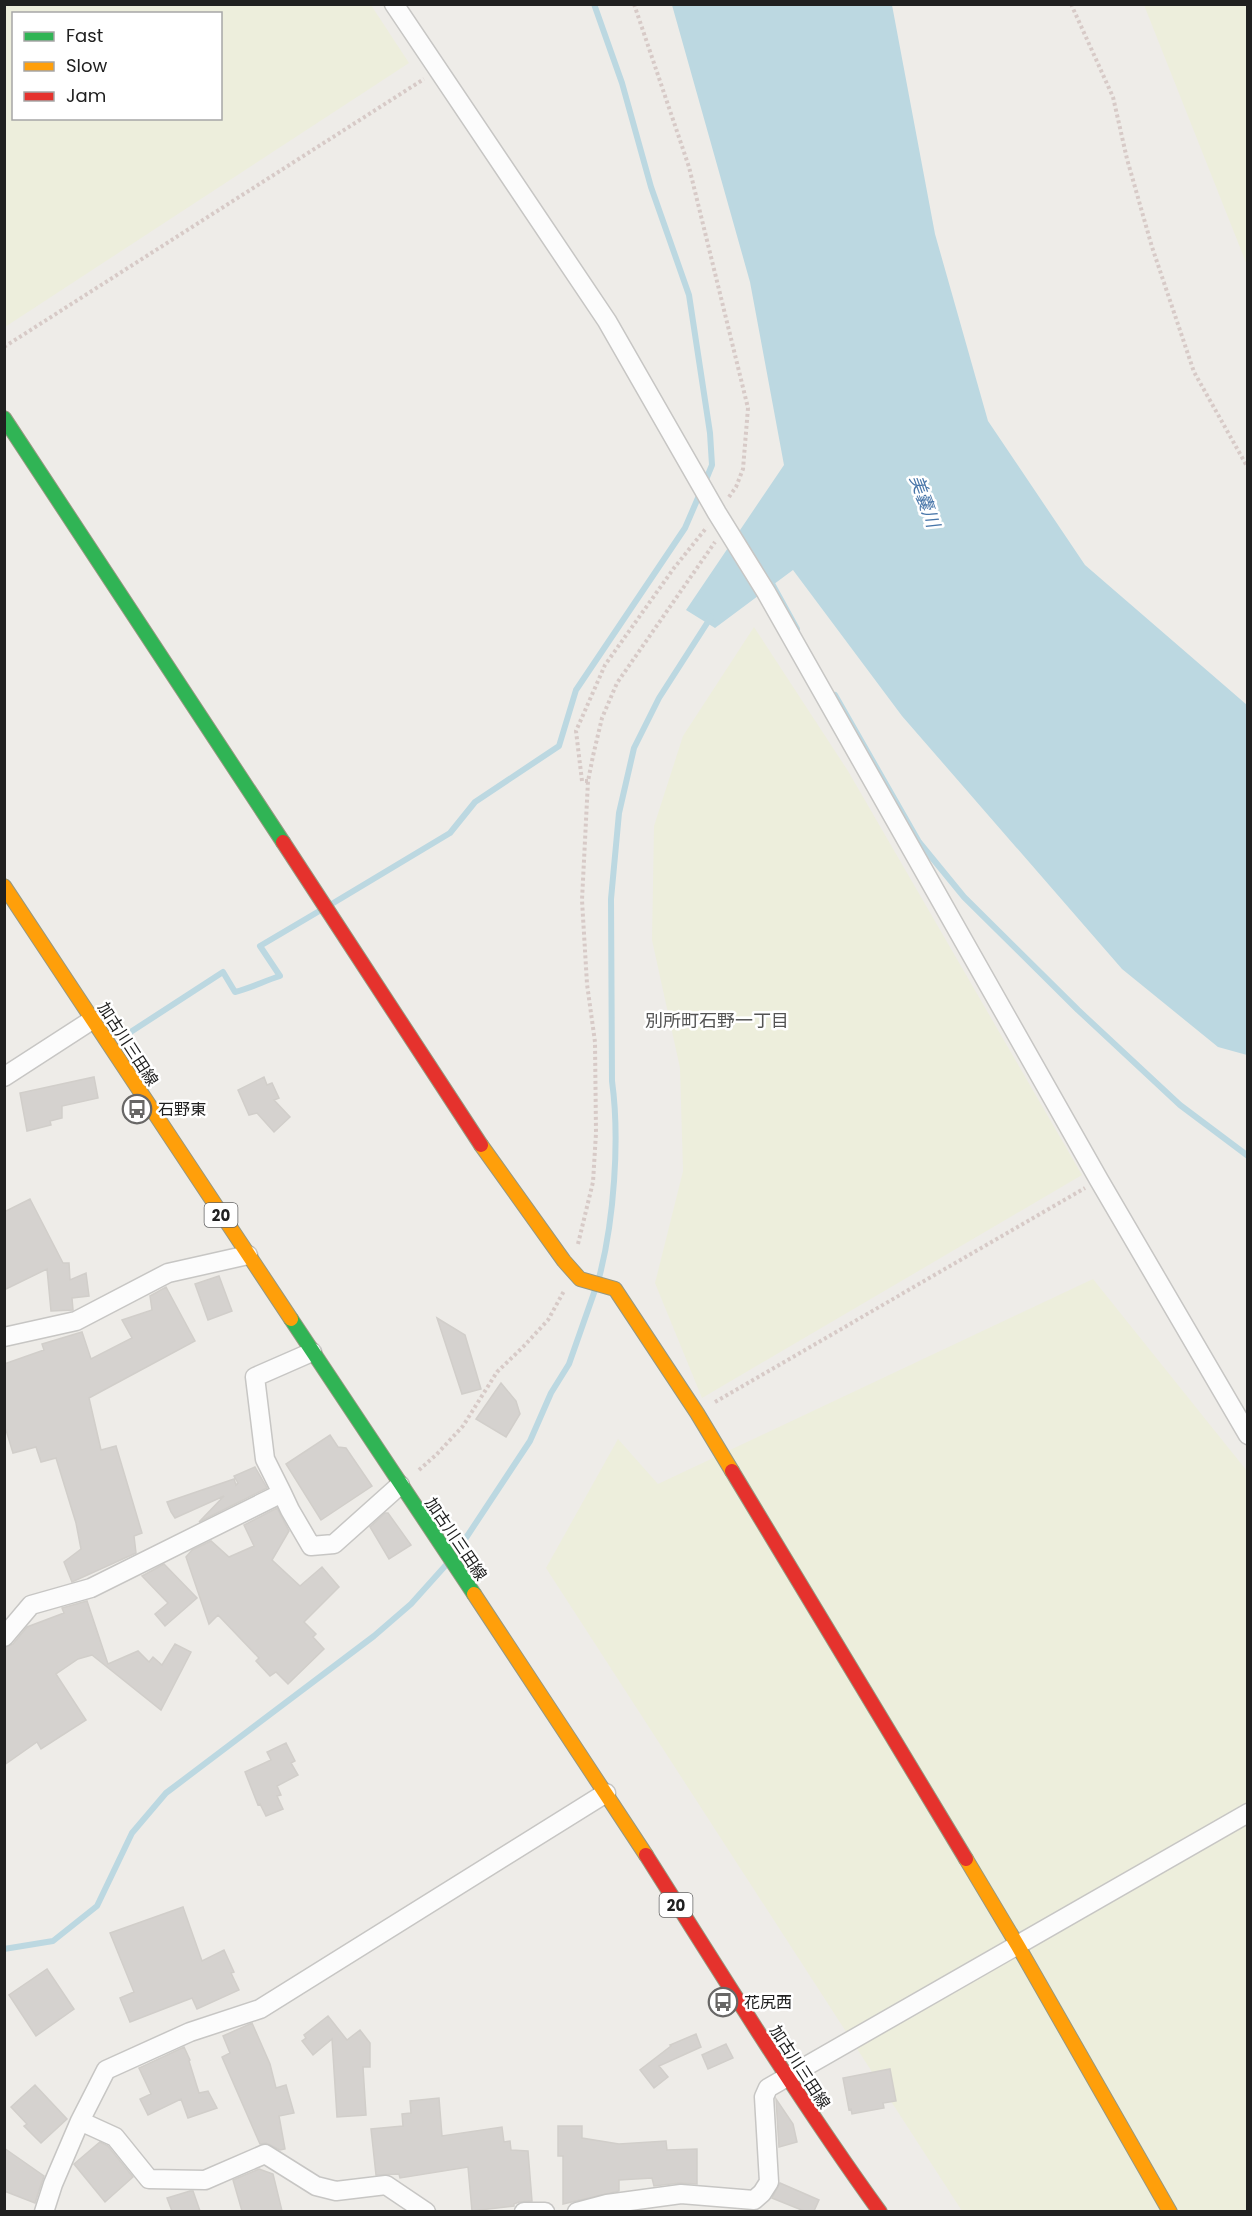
<svg xmlns="http://www.w3.org/2000/svg" width="1252" height="2216" font-family="Poppins,'Noto Sans JP',sans-serif">
<rect width="100%" height="100%" fill="#eeece8"/>
<path fill="#edeedc" fill-rule="evenodd" d="M5 4 371 5 409 63 5 327ZM14 14H220V118H14Z
M1144 5H1247V265Z
M754 627 848 771 1082 1175 702 1398 655 1283 683 1171 680 1068 652 940 654 826 683 736Z
M1093 1279 1247 1471V2211H962L546 1568 618 1439 658 1484Z"/>
<path fill="#bcd8e1" d="M672 5H892L935 234 988 421 1085 565 1247 705V1055L1218 1047 1122 969 902 716 793 570 715 628 686 610 784 465 750 282Z"/>
<g fill="none" stroke-linecap="round" stroke-linejoin="round">
<path stroke="#bcd8e1" stroke-width="6" d="M594 4 622 83 651 187 689 295 710 433 712 465 705 482
M770 580 797 629
M835 695 919 842 964 897 1078 1010 1180 1105 1248 1156
M330 905 450 833 475 802 559 746 576 690 685 528 701 491
M126 1035 223 972 235 992C251 988 264 981 280 976L260 946 321 910
M599 1278C614 1221 620 1139 612 1081L611 899 619 813 634 748 659 698 711 617
M456 1553 530 1441 551 1393 569 1364 595 1290
M4 1949 53 1941 97 1906 132 1833 166 1793 374 1636 411 1604 446 1565"/>
</g>
<path fill="#d5d2cf" stroke="#d1ceca" stroke-width="1.5" d="M94 1077 98 1098 62 1106V1118L50 1121 51 1125 27 1131 20 1093Z
M264 1077 267 1085 272 1083 279 1098 274 1100 290 1117 274 1132 257 1113 249 1115 238 1090Z
M30 1199 63 1263H69L70 1280 86 1273 89 1296 72 1298 73 1310 51 1311 47 1269 4 1290V1212Z
M219 1276 232 1311 208 1320 195 1284Z
M166 1287 195 1341 89 1398 101 1450 116 1446 142 1533 134 1536 136 1553 72 1582 64 1562 81 1549 76 1523 56 1458 41 1462 36 1447 13 1453 6 1430H4V1364L44 1350 42 1344 82 1332 91 1359 132 1338 122 1320 152 1310 150 1296Z
M437 1318 465 1335 481 1389 462 1394Z
M501 1383 516 1401 520 1414 506 1437 476 1419Z
M330 1435 338 1447 346 1448 372 1486 321 1520 286 1464Z
M255 1467 267 1488 199 1522 224 1496 175 1518 171 1512 167 1502 234 1479 236 1485 238 1483 234 1476Z
M277 1508 289 1531 272 1560 300 1586 322 1567 339 1587 304 1622 316 1634 313 1637 324 1649 288 1684 276 1672 270 1676 256 1661 259 1658 218 1615 209 1624 186 1557 192 1550 211 1541 229 1557 254 1546 244 1525Z
M385 1513H388L411 1545 389 1559 370 1527Z
M164 1564 197 1598 165 1626 155 1614 168 1603 142 1576Z
M87 1601 108 1664 138 1651 149 1662 153 1657 162 1665 175 1644 191 1652 161 1710 92 1655 78 1659 56 1674 86 1720 41 1749 37 1742 4 1765V1648L13 1644 27 1627 64 1613 62 1608Z
M286 1743 295 1761 291 1763 298 1775 277 1786 281 1795 277 1796 283 1809 266 1816 260 1804 258 1805 245 1772 271 1760 267 1752Z
M183 1907 202 1961 224 1950 234 1972 231 1973 239 1990 197 2009 192 1998 130 2022 120 1998 134 1992 110 1933Z
M47 1969 74 2009 36 2036 9 1995Z
M328 2016 347 2040 360 2030 370 2043V2067H363L366 2115 337 2117 332 2039 313 2055 302 2041 306 2038 304 2035Z
M252 2023 270 2064 276 2088 286 2085 294 2113 279 2116 285 2149 280 2150 266 2143 260 2144 222 2057 230 2053 223 2036Z
M696 2034 701 2047 659 2066 668 2077 654 2088 640 2070 671 2046 670 2045Z
M726 2044 733 2058 708 2069 702 2055Z
M184 2047 190 2060 189 2061 199 2093 208 2091 217 2108 188 2118 181 2099 148 2115 140 2099 151 2094 139 2068Z
M890 2069 896 2101 883 2103 884 2108 852 2114 851 2109 849 2110 843 2078Z
M35 2085 67 2119 41 2143 24 2126 27 2124 11 2107Z
M439 2098 442 2136 502 2127 504 2142 510 2141 511 2150 528 2151 532 2201 519 2202 514 2204V2206L472 2211 468 2167 400 2178 399 2174 376 2175 371 2129 403 2126 402 2114 411 2113 410 2101Z
M776 2099 793 2124 797 2142 779 2147Z
M558 2126H582V2138L619 2144 666 2141 667 2150 697 2149V2184L680 2183 654 2186 652 2178 619 2180V2191L563 2204V2156H558Z
M100 2142 108 2146 133 2177 105 2202 74 2164Z
M4 2148 44 2176 35 2203 4 2191Z
M259 2169 273 2174 282 2211H242L233 2180Z
M780 2183 819 2200 814 2211H804L772 2198Z
M190 2191H193L200 2211H172L167 2198Z"/>
<g fill="none" stroke-linecap="round" stroke-linejoin="round">
<g stroke="#c7c6c4" stroke-width="21">
<path id="street" d="M394 4 607 321 717 513 766 592 1099 1180 1248 1435
M4 1077 92 1020
M4 1337 76 1321 168 1273 248 1255
M282 1493 265 1459 255 1377 312 1352
M4 1637 31 1605 91 1588 282 1493 290 1510 311 1546 334 1544 400 1485
M80 2121 106 2070 190 2032 260 2009 606 1793
M44 2212 53 2184 80 2121 115 2137 149 2179 205 2180 265 2154 316 2186 336 2191 386 2185 426 2212
M524 2212H545
M577 2212 607 2204 681 2194 754 2200 762 2193 769 2182 764 2097 768 2088 1248 1813"/>
</g>
<g stroke="#969880" stroke-width="16">
<path id="fast" d="M4 418 283 842
M291 1319 474 1594"/>
</g>
<g stroke="#969880" stroke-width="16">
<path id="slow" d="M4 886 291 1319
M481 1145 564 1261 580 1279 615 1289 697 1413 732 1471
M474 1594 646 1855
M966 1859 1018 1946 1170 2212"/>
</g>
<g stroke="#969880" stroke-width="16">
<path id="jam" d="M283 842 481 1145
M732 1471 966 1859
M646 1855C722 1975 797 2097 880 2212"/>
</g>
<path stroke="#d7cac7" stroke-width="4" stroke-dasharray="3 3" stroke-linecap="butt" d="M634 4 689 167 748 408 743 469 736 487 729 497
M1071 4 1113 97 1127 159 1152 247 1194 372 1248 468
M4 347 424 79
M588 781H582L576 731 605 665 674 568 707 527
M578 1244 593 1182 596 1133 595 1042 587 984 582 900 588 781 593 756 602 718 617 683 715 542
M715 1402 1085 1188
M419 1470 436 1455 463 1426 497 1372 523 1347 548 1320 564 1291"/>
<use href="#street" stroke="#fcfcfc" stroke-width="18"/>
<use href="#fast" stroke="#30b455" stroke-width="14"/>
<use href="#slow" stroke="#ff9f0a" stroke-width="14"/>
<use href="#jam" stroke="#e5322d" stroke-width="14"/>
</g>
<defs>
<g id="bus-ring" transform="scale(1.5)"><circle r="9.5" fill="#fff" stroke="#686766" stroke-width="1.5"/><path d="M-5-6H5V4H4V6H2V4H-2V6H-4V4H-5ZM-3.5-4V0h7V-4ZM-3.5 1.2v1.5H-2V1.2ZM2 1.2v1.5H3.5V1.2Z" fill="#686766"/></g>
</defs>
<g fill-rule="evenodd">
<use href="#bus-ring" x="137" y="1109"/>
<use href="#bus-ring" x="723" y="2002"/>
</g>
<g text-anchor="middle" dominant-baseline="central" stroke-width="5" stroke-linejoin="round" paint-order="stroke">
<g fill="#fff" stroke="#636363" stroke-width="1.5">
<rect x="204.5" y="1203" width="33" height="24" rx="4.5"/>
<rect x="659.5" y="1893" width="33" height="24" rx="4.5"/>
</g>
<g font-size="15" font-weight="bold" fill="#202020">
<text x="221" y="1215">20</text>
<text x="676" y="1905">20</text>
</g>
<g font-size="16" fill="#202020" stroke="#fff">
<text transform="translate(128 1044) rotate(57)">加古川三田線</text>
<text transform="translate(456 1539) rotate(56)">加古川三田線</text>
<text transform="translate(800 2067) rotate(57)">加古川三田線</text>
</g>
<g font-size="16" fill="#202020" stroke="#fff" text-anchor="start">
<text x="158" y="1109">石野東</text>
<text x="744" y="2002">花尻西</text>
</g>
<g font-size="18" font-style="italic" fill="#4876a9" stroke="#fff">
<text transform="translate(925 501) rotate(70)">美嚢川</text>
</g>
<g font-size="18" fill="#535353" stroke="#fff">
<text x="717" y="1020">別所町石野一丁目</text>
</g>
</g>
<rect width="1252" height="2216" fill="none" stroke="#202020" stroke-width="12"/>
<rect x="12" y="12" width="210" height="108" fill="#ffffff" stroke="#a6a6a6" stroke-width="1.5"/>
<rect x="24" y="32" width="30" height="9" fill="#30b455" stroke="#a6a6a6" stroke-width="1.5"/>
<text x="66" y="42" font-size="18" fill="#202020">Fast</text>
<rect x="24" y="62" width="30" height="9" fill="#ff9f0a" stroke="#a6a6a6" stroke-width="1.5"/>
<text x="66" y="72" font-size="18" fill="#202020">Slow</text>
<rect x="24" y="92" width="30" height="9" fill="#e5322d" stroke="#a6a6a6" stroke-width="1.5"/>
<text x="66" y="102" font-size="18" fill="#202020">Jam</text>
</svg>
